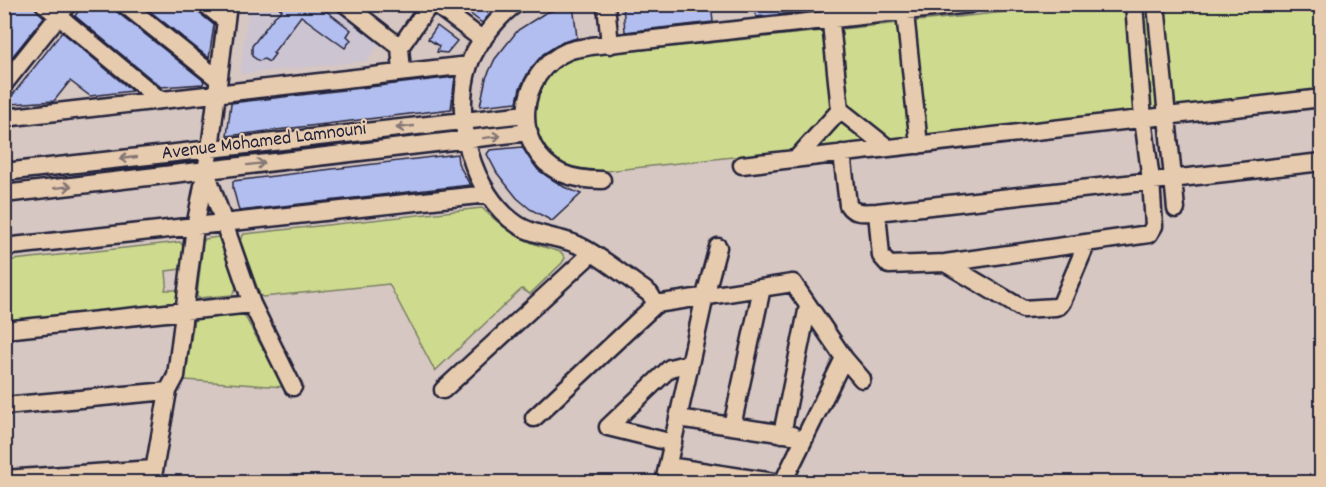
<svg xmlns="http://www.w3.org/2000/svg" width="1326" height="487" font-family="Dekko,sans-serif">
<rect width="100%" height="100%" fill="#d7c7c2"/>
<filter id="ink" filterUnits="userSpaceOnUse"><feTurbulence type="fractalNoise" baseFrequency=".0167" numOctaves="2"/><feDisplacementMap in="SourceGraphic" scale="12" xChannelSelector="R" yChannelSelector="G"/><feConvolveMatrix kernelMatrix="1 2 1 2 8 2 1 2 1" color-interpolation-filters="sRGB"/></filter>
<g filter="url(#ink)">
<path fill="#ccc4d0" d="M249 5H330L380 43 367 61 240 74Z"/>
<path fill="#cedb8e" stroke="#787e64" stroke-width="1.5" d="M837 5H891L840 9Z
M1072 5H1321V92L598 172C572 171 547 163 537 137 534 132 535 124 535 118 533 84 543 72 574 57Z
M482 208C511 235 522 242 561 252L565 258 562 263 530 294 522 289 516 294 435 371 389 284 263 297 260 295 240 240 244 234Z
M218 237 221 240 236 288 232 295 198 298 197 296 203 243 205 239Z
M180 242 183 246 181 269 166 271 167 283 165 290H179L178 302 174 306 5 323 4 261Z
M243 313 284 387 185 380 194 320 196 317Z"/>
<path fill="#b2beef" stroke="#22223b" stroke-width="1.5" d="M4 4H32L44 17 4 67Z
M83 4H114L117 12 204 81 203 84 161 87 75 16Z
M141 4H193L198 12 214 25 209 58Z
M274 4H317L351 30 347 36 351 40 345 48 301 16 273 53 275 54 269 62 264 59 259 61 252 56V46L274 17 282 10Z
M458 4H499L482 23Z
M573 4 577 38 563 42 543 54 529 71 520 88 517 102 480 106 486 78 495 59 518 30 545 13Z
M623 4H711L713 22 625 32Z
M755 4H819V10L756 17Z
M437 26 457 41 447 53 437 52 439 46 428 39Z
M62 32 132 91 90 96 70 81 54 101 11 104 9 100 11 97Z
M455 77 451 109 227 136 231 103Z
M522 147 538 170 564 187 581 194 552 221 530 209 517 198 497 173 487 154 490 150Z
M457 154 458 163 470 185 239 211 233 188V181Z"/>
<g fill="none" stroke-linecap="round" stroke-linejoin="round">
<g stroke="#22223b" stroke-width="21">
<path id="minor" d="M44 4 160 100
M124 4 218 79
M205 4 226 21
M345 4 400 47
M435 4 483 40
M516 4C499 15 475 46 469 65 452 116 471 194 518 225 538 238 563 236 582 247 603 258 622 274 642 288L650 294 656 304
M606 4 610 45
M829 4 840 110 888 148
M904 4 919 145
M1156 4 1176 209
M402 72 400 47 430 4
M4 84 68 4
M4 118 469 65
M842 153 848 205C854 215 867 212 877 212L1322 162
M796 159 840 110
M742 165 1322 98
M206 171 252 304 293 387
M4 172 526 114
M602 180C588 180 575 179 561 173 510 148 517 72 568 51 575 48 584 48 591 46L970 4
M4 194 529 132
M877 212 881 256 889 265 945 263 1149 234 1154 226 1151 180 1143 119 1134 4
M4 247 488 194
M945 263 1023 309 1055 307 1059 306 1062 302 1086 245
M4 330 252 304
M443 390 592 253
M4 406 168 391
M534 418 656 304 793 283 844 358 862 379
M678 418 792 435
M732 426 762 288
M782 434 808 306
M673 443 608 427 670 368 690 363
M668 466 774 482
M4 479 154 469
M152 482 168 391 176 376 195 227 210 149 228 4
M664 482 705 296 718 247
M783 482 844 358"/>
</g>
<use href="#minor" stroke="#e7cbae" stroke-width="16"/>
</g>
<defs><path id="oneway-shaft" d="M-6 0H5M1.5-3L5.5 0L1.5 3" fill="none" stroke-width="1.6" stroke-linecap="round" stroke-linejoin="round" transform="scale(1.5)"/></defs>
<g stroke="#847674">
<use href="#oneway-shaft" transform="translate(405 127) rotate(174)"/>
<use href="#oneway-shaft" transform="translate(492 137) rotate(-7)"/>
<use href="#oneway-shaft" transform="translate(128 158) rotate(174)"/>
<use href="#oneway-shaft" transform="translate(256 164) rotate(-7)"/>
<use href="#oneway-shaft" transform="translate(63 187) rotate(-7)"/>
</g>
</g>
<g text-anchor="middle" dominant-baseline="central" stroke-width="4.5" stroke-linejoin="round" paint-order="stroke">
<g font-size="20" fill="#22223b" stroke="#e7cbae">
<text transform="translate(264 142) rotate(-7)">Avenue Mohamed Lamnouni</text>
</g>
</g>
<rect width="1326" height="487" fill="none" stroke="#e7cbae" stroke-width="24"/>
<rect x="12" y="12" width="1302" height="463" fill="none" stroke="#22223b" stroke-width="2" filter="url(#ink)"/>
</svg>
